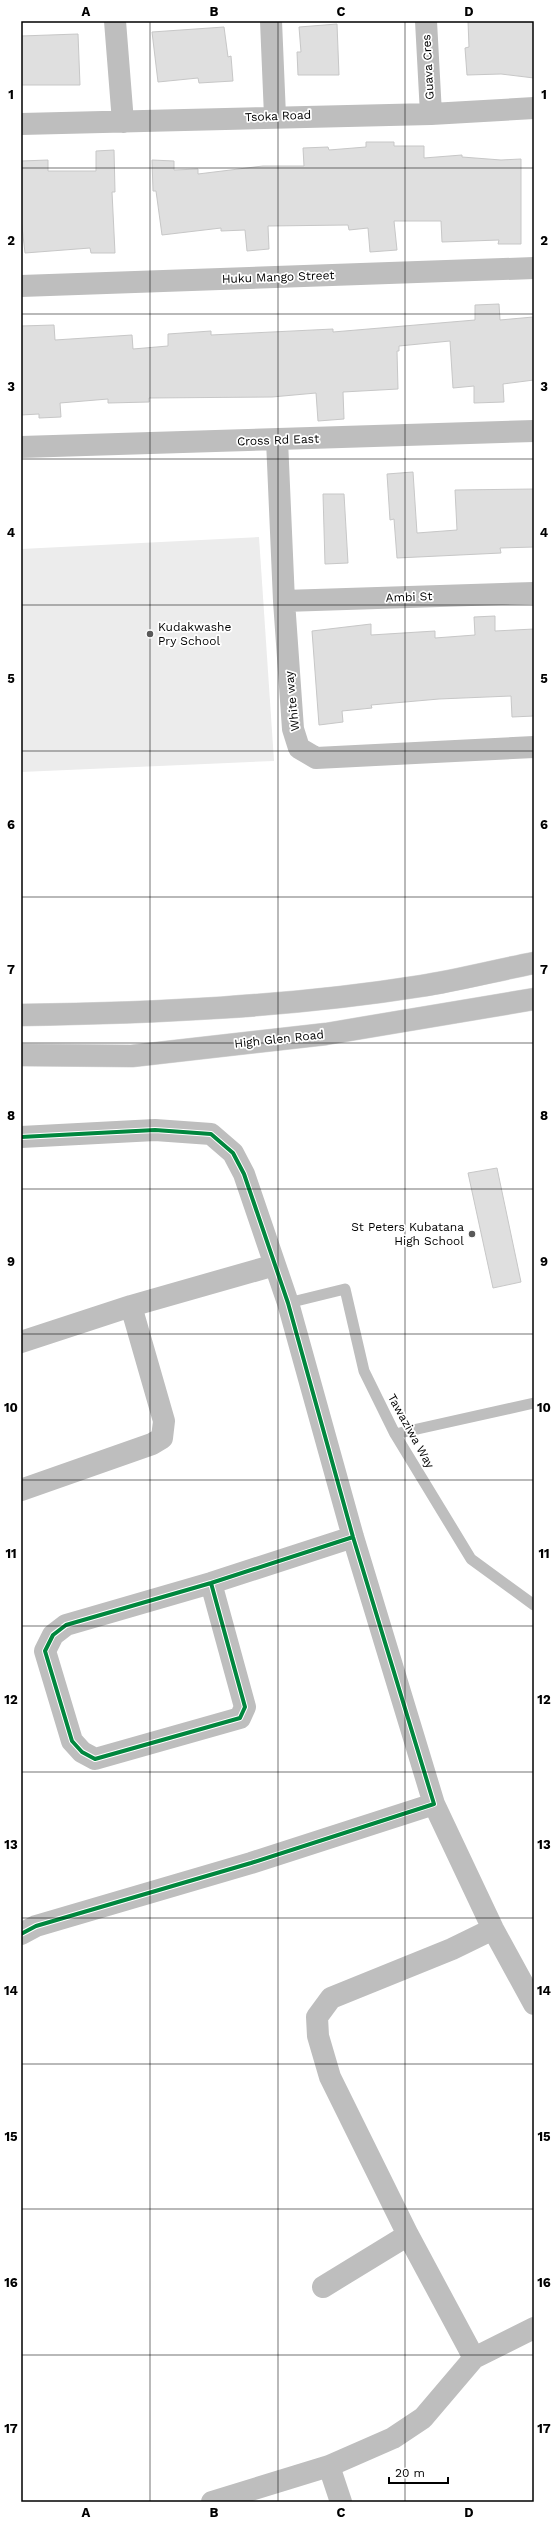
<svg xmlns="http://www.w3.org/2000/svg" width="555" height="2523" font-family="'Work Sans',sans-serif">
<rect width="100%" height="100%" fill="#fff"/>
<path fill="#ececec" d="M259 537 274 761 21 772V549Z"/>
<path fill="#dfdfdf" stroke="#c7c7c7" d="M468 21H534V78L501 74 467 75 465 48 469 47Z
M337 24 339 75H298L297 52H301L299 27Z
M224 27 228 57 231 56 233 81 199 83 198 78 158 82 152 32Z
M78 34 80 85H21V36Z
M366 142H394V146H424V158L462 155V157L501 160 521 159V244H498L499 240 442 242 441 221H394L397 250 370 252 368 228 349 230 348 225 268 226 269 249 247 251 245 230 221 231V228L162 235 156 191H153L152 160 174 161V170L198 169V174L263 166H304L303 148 328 147 329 150 366 147Z
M114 150 115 192H112L115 253H91L90 248 25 253 21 218V161L48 160V171H96V151Z
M499 304 500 320 533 317 534 328V380L503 384 504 402 474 403V386L453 388 450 341 399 346V351H397L398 389 343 392 344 419 318 421 316 393 272 397 149 398V402L108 403V399L60 403 61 417 39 418V414L21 415V326L54 325 55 340 132 335 133 349 168 346V334L211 331V335L333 329V332L475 320V305Z
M413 472 417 533 457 530 455 490 534 489V547L500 548 501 553 397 558 394 519 390 520 387 474Z
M323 494H344L348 563 325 564Z
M495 616V631L534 629V716L512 717 511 696 439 699 371 705 372 708 342 711 343 722 319 725 312 631 371 624V635L435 631V638L475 635 474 617Z
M497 1168 521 1282 493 1288 468 1173Z"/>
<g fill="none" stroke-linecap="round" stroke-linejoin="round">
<g stroke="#dbdbdb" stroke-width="23">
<path id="primary" d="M21 1015C155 1013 289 1007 421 986 459 980 497 970 534 963
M21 1055 132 1056 326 1034 534 999"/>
</g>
<path stroke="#bebebe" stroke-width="11" d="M288 1303 345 1289 364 1371 395 1434 471 1559 534 1605
M395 1434 534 1403"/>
<path stroke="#bebebe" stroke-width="22" d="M115 21 123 122
M271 21 275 116
M426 21 431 114
M21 124 431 114 534 108
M21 286 534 268
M277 440 284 601 293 729 299 748 316 758 534 747
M21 447 534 431
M284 601 534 593
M21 1137 155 1130 211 1134 233 1153 244 1174 288 1303 353 1537 434 1804 251 1863 36 1926 21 1934
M21 1342 131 1306 275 1265
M21 1490 152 1444 162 1438 164 1421 131 1306
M211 1583 245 1707 240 1718 95 1759 82 1752 72 1741 45 1651 53 1635 66 1625 211 1583 353 1537
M434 1804 493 1929 534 2004
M323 2287 408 2235
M474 2358 408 2235 330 2077 318 2036 317 2017 331 1998 452 1949 493 1929
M329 2466 341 2502
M212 2502 329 2466 393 2438 423 2418 474 2358 534 2328"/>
<use href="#primary" stroke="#bebebe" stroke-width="22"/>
<g stroke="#fff" stroke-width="6">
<path id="cycleway" d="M21 1137 155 1130 211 1134 233 1153 244 1174 288 1303 353 1537 434 1804 251 1863 36 1926 21 1934
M211 1583 245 1707 240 1718 95 1759 82 1752 72 1741 45 1651 53 1635 66 1625 211 1583 353 1537"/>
</g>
<use href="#cycleway" stroke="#00873e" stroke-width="4"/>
</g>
<path fill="none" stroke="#000" stroke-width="1" stroke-opacity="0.55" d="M150 21V2502M278 21V2502M405 21V2502M21 168H534M21 314H534M21 459H534M21 605H534M21 751H534M21 897H534M21 1043H534M21 1189H534M21 1334H534M21 1480H534M21 1626H534M21 1772H534M21 1918H534M21 2064H534M21 2209H534M21 2355H534"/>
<g fill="#595959" stroke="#fff" stroke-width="1.5">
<circle cx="150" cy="634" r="4"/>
<circle cx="472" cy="1234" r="4"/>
</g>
<g text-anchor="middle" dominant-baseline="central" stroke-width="3.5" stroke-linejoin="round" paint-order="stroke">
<g font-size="12" fill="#000" stroke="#fff">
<text transform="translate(428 67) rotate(-93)">Guava Cres</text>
<text transform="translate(278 116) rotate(-2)">Tsoka Road</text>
<text transform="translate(278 277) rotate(-2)">Huku Mango Street</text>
<text transform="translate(278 440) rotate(-2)">Cross Rd East</text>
<text transform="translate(409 597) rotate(-2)">Ambi St</text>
<text transform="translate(292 701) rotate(-96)">White way</text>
<text transform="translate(279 1039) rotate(-6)">High Glen Road</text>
<text transform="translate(411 1431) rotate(61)">Tawaziwa Way</text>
</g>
<g font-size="12" fill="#000" stroke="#fff" text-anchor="start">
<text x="158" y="627">Kudakwashe<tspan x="158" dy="14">Pry School</tspan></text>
<text x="464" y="1227" text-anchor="end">St Peters Kubatana<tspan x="464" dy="14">High School</tspan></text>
</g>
</g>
<rect width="555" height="2523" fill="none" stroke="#ffffff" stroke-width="44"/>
<path d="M389 2477v6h59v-6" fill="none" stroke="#000000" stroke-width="2"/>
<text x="395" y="2477" font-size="12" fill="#000000" stroke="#ffffff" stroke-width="3" paint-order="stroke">20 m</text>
<rect x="22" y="22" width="511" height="2479" fill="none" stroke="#000" stroke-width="1.5"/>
<g font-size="13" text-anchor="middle" font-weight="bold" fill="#000">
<text x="86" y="16">A</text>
<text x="214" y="16">B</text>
<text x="341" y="16">C</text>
<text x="469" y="16">D</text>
<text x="11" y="99">1</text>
<text x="544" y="99">1</text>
<text x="11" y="245">2</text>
<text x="544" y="245">2</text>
<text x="11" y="391">3</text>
<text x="544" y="391">3</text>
<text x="11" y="537">4</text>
<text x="544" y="537">4</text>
<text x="11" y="683">5</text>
<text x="544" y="683">5</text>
<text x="11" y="829">6</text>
<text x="544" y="829">6</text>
<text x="11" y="974">7</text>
<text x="544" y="974">7</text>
<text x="11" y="1120">8</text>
<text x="544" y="1120">8</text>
<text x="11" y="1266">9</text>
<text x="544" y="1266">9</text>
<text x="11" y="1412">10</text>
<text x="544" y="1412">10</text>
<text x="11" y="1558">11</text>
<text x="544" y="1558">11</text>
<text x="11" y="1704">12</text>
<text x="544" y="1704">12</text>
<text x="11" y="1849">13</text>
<text x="544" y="1849">13</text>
<text x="11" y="1995">14</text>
<text x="544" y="1995">14</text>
<text x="11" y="2141">15</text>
<text x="544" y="2141">15</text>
<text x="11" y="2287">16</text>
<text x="544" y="2287">16</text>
<text x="11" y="2433">17</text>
<text x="544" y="2433">17</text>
<text x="86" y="2517">A</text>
<text x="214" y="2517">B</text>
<text x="341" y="2517">C</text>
<text x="469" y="2517">D</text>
</g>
</svg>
